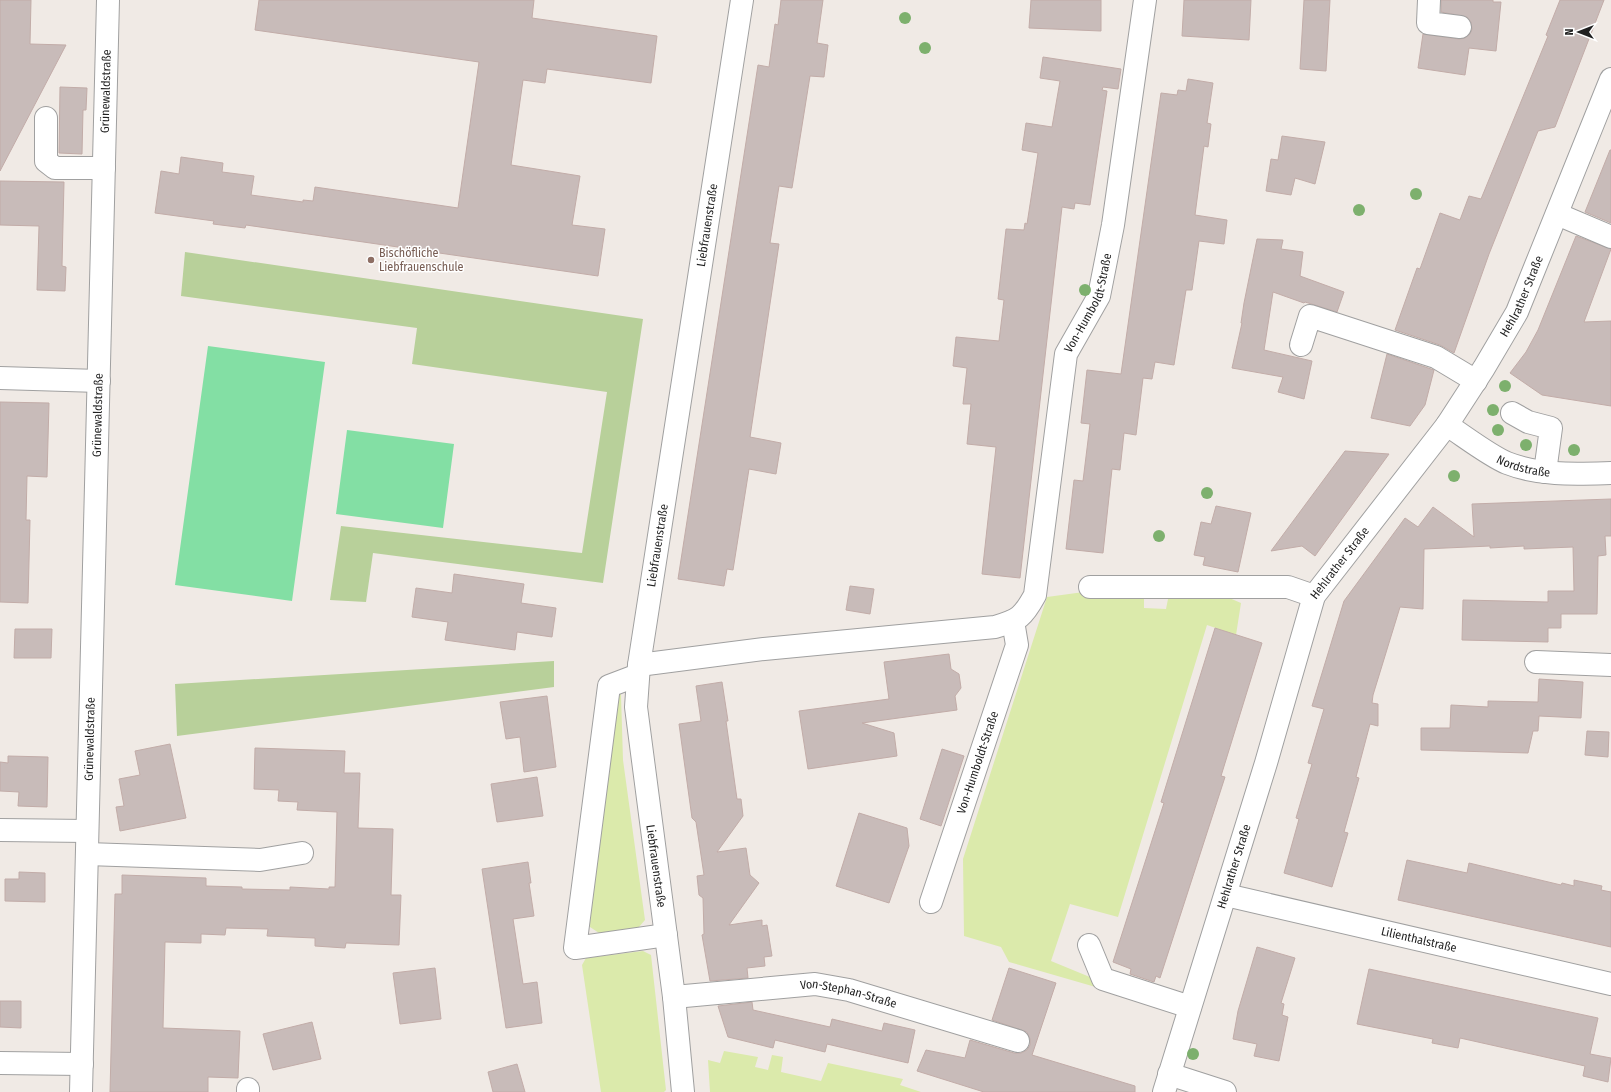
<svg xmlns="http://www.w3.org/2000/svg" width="1611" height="1092" font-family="'Fira Sans Condensed',sans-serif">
<rect width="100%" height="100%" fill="#f0eae5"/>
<path fill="#dbeaab" d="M1091 591 1144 598V608L1166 609 1169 594 1227 597 1241 603 1236 635 1207 625 1118 917 1070 904 1051 961 1102 982 1099 988 1009 962 1001 947 964 936 963 859 1047 597Z
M619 691 621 695 623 760 645 920 638 928 599 933 587 925Z
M643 951 651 955 666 1090 664 1092H601L582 965 586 958Z
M724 1051 758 1057 755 1067 768 1070 772 1055 783 1057 781 1072 821 1081 828 1063 903 1079 900 1085 921 1092H710L708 1060 720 1063Z"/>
<path fill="#b8d09a" d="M185 252 643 319 603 583 373 553 366 602 330 600 341 526 582 553 607 392 412 364 417 328 181 296Z
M554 661V687L177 736 175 684Z"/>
<path fill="#83dfa4" d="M208 346 325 362 292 601 175 585Z
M347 430 454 444 443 528 336 514Z"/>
<path fill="#c8bbb9" stroke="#c2aca8" d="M0 0H31L30 44 66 45 0 171Z
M259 0H534L532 18 657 36 651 83 547 69 545 83 523 80 511 165 580 176 572 225 605 229 598 276 246 225 245 228 213 224 214 221 155 213 161 171 179 174 181 157 223 163 222 172 254 176 251 195 303 202V200L313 201 315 187 458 208 479 62 255 30Z
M781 0H823L817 43 828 45 824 77 810 76 792 188 779 186 770 243 779 244 750 437 781 443 776 474 749 469 733 570 727 569 724 586 678 579 758 65 769 67 775 24 778 25Z
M1031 0H1101V31L1029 28Z
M1184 0H1251L1249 40 1182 36Z
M1304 0H1330L1326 71 1300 69Z
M1441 0H1493V2H1501L1496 51 1469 48 1465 75 1418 68 1423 34 1459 39 1465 38 1470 34 1472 29 1471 22 1467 17 1441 12Z
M1560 0H1604L1555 127 1538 131 1489 254 1454 353 1440 345 1395 330 1417 268 1420 269 1440 213 1460 220 1469 196 1481 199 1548 36 1546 35Z
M1043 57 1121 69 1118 89 1103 87 1102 90 1107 91 1090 205 1075 203 1074 209 1062 207 1020 578 982 574 996 447 967 444 971 404H963L967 368 953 366 956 337 999 341 1004 300 998 299 1006 229 1024 230 1025 223 1027 224 1038 153 1022 150 1026 123 1052 127 1060 81 1040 78Z
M1188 79 1213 83 1207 123 1211 124 1208 147 1204 146 1195 215 1227 220 1224 244 1199 241 1192 290H1186L1174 365 1155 362 1152 379 1143 378 1136 435 1124 433 1120 470 1112 469 1103 553 1066 549 1074 480 1083 481 1090 424 1081 423 1087 370 1121 374 1161 93 1177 95 1178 90 1186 91Z
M60 87 87 88 86 110H83L82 154 59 153Z
M1282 136 1325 142 1315 184 1295 178 1291 195 1266 191 1271 159 1278 160Z
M1610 150H1611V223L1585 212Z
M0 181 64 182 62 266 66 267 65 291 37 290 39 226 0 225Z
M1576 236 1611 249 1584 322 1611 321V406L1542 395 1510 373 1526 352 1538 330Z
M1257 239 1283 240 1281 249 1303 252 1300 276 1344 292 1337 312 1305 302 1304 303 1273 292 1264 350 1312 361 1304 399 1278 392 1283 377 1232 368 1242 323H1241L1244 303Z
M1387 354 1434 370 1425 405 1410 426 1371 418Z
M0 402 49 403 47 477 27 476 26 520H30L28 603 0 602Z
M1345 451 1389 454 1315 556 1302 546 1271 551Z
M1611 499V536H1605L1606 555 1598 556 1597 614H1561V628H1548V642L1462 640 1463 600 1548 602V591H1574L1573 547 1524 549V546L1490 548V546L1424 549 1423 609 1400 607 1373 695 1372 703 1378 704V726L1370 724 1356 777 1359 778 1344 832 1348 833 1332 887 1284 873 1299 819 1296 818 1312 764 1308 763 1324 709 1312 706 1344 601 1405 518 1418 527 1433 507 1474 537 1472 504Z
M1216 506 1251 513 1238 572 1203 565 1205 557 1194 555 1201 522 1211 524Z
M454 574 524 584 521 603 556 608 552 637 517 632 515 650 445 640 448 622 412 617 416 588 452 593Z
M850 586 874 589 870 614 846 610Z
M1215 628 1262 643 1221 776 1225 777 1160 978 1156 976 1154 982 1130 974 1131 969 1113 962 1164 803 1161 802Z
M15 629H52L51 658H14Z
M949 654 951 669 959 674 961 688 955 696 957 710 862 723 894 733 897 756 808 769 799 711 889 699 884 662Z
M1539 679 1583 682 1581 718 1539 716 1538 731H1533L1528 753 1421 750V728H1450L1451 705 1488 707V701L1538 702Z
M722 682 728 721H726L737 799H741L743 816 717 852 746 848 750 875 759 883 729 925 762 920V926L767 925 772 956 764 957 765 966 747 968 748 978 710 981 702 935 704 934 703 898 699 895 697 876 704 875 696 822 692 818 679 724 701 721 696 686Z
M547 696 556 767 524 772 520 737 506 739 500 702Z
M1587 731 1609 732 1608 757 1585 755Z
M170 744 186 818 120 831 116 807 124 806 119 779 140 775 135 751Z
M255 748 345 751 344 773H360L358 828 393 829 391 895H401L399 945 346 943 345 948 315 946V938L267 936 268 929 226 928 225 935 201 934V943L165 942 163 1028 240 1031 238 1078 208 1077V1092H110L115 894H122V875L206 878V886L242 887V889L290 890V887L329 889V887H335L337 812 297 810 298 802 278 801 279 790 254 789Z
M942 749 964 756 941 826 920 819Z
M8 756 48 757 47 807 18 806 19 792 0 791V762L8 763Z
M537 777 543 816 497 822 491 784Z
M859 813 907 828 909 846 889 903 836 886Z
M1407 860 1467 873 1469 863 1561 885 1562 883 1574 886V880L1602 886 1601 890 1611 892V947L1398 900Z
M528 862 531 883H529L534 916 513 919 523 984 537 982 542 1023 506 1028 482 869Z
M19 872 45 873V902L5 901V879H19Z
M1257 947 1295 958 1281 1003 1284 1004 1282 1015 1288 1017 1279 1061 1254 1056 1257 1044 1233 1039 1238 1011Z
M435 968 441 1019 400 1024 393 973Z
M1009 968 1056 983 1032 1055 1135 1086V1092H984L917 1071 926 1050 965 1058 970 1040 1014 1053H1021L1027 1050 1030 1045V1039L1027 1032 992 1020Z
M1369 969 1598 1018 1590 1054 1611 1058 1608 1082 1583 1076 1585 1066 1460 1038 1458 1048 1432 1043 1433 1039 1357 1024Z
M0 1001H21V1028L0 1027Z
M752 1002 753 1010 830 1027 832 1019 882 1031 884 1023 915 1030 908 1063 827 1044 825 1052 775 1040 773 1048 728 1037 718 1006Z
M312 1022 321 1059 273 1070 263 1034Z
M517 1064 525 1092H493L488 1072Z"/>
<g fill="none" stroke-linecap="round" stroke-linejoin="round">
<g stroke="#a0a0a0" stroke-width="24">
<g id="minor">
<path d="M1429 0 1428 23 1460 27"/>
<path d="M46 118V161L55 168H104"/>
<path d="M1557 214 1611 237"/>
<path d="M1301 345 1310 316 1436 357 1476 381"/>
<path d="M0 378 99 381"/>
<path d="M1512 413 1528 422 1551 428 1545 472"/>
<path id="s1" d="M1447 425C1464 436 1490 456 1507 463 1540 476 1576 474 1611 473"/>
<path d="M1090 587H1288L1314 596"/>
<path d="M1536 662 1611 665"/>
<path id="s2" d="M639 665 764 649 995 627C1019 620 1023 617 1035 595L1066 354 1099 296 1113 225 1145 0"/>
<path d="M638 675 609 686 575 948 666 935"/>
<path d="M0 830 87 831"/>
<path d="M87 854 260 860 302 853"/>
<path id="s3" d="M1226 895 1611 984"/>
<path id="s4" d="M931 902 1017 645 1013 621"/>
<path d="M1089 945 1103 979 1190 1007"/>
<path id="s5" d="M674 997 815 984 849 990 1018 1041"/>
<path d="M0 1063 82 1064"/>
<path d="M1169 1074 1225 1092"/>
<path d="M248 1089V1092"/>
<path id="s6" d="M81 1092 108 0"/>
<path id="s7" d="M683 1092 674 997 636 707 639 665 742 0"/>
<path id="s8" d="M1164 1092 1266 763 1314 596 1447 425 1484 368 1517 312 1611 79"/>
</g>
</g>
<use href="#minor" stroke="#fff" stroke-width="22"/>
</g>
<g fill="#7db06d">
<circle cx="905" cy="18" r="6"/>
<circle cx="925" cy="48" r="6"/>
<circle cx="1416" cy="194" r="6"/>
<circle cx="1359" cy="210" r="6"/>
<circle cx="1085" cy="290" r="6"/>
<circle cx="1505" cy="386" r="6"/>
<circle cx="1493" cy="410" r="6"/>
<circle cx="1498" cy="430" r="6"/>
<circle cx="1526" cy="445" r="6"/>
<circle cx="1574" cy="450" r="6"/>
<circle cx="1454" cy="476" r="6"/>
<circle cx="1207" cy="493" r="6"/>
<circle cx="1159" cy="536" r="6"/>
<circle cx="1193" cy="1054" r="6"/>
</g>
<circle fill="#8d6e63" stroke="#fff" stroke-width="1.5" cx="371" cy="260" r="4"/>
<g text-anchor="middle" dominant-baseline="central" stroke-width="3" stroke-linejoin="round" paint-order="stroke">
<g font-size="12" fill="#1f1f1f" stroke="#fff">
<text stroke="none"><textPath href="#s6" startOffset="1001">Grünewaldstraße</textPath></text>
<text stroke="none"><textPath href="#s7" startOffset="875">Liebfrauenstraße</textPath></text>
<text stroke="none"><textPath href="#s8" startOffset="884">Hehlrather Straße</textPath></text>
<text stroke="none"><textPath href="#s2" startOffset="711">Von-Humboldt-Straße</textPath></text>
<text stroke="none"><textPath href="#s6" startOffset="677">Grünewaldstraße</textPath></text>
<text stroke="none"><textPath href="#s1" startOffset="88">Nordstraße</textPath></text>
<text stroke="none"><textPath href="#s7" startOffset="551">Liebfrauenstraße</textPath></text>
<text stroke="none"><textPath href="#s8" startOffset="560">Hehlrather Straße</textPath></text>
<text stroke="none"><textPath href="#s6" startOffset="353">Grünewaldstraße</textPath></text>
<text stroke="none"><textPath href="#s4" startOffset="147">Von-Humboldt-Straße</textPath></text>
<text transform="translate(656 866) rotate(82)">Liebfrauenstraße</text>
<text stroke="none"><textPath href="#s8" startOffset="236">Hehlrather Straße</textPath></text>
<text stroke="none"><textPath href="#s3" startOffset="198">Lilienthalstraße</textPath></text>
<text stroke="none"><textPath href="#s5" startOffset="176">Von-Stephan-Straße</textPath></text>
</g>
<g font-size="12" fill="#785e54" stroke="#fff" text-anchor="start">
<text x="379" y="253">Bischöfliche<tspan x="379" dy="14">Liebfrauenschule</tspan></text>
</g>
</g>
<g transform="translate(1579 32) rotate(270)" stroke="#ffffff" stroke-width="3" paint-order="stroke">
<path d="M0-3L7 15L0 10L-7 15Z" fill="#1f1f1f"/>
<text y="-6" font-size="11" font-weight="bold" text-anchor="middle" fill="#1f1f1f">N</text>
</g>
</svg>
